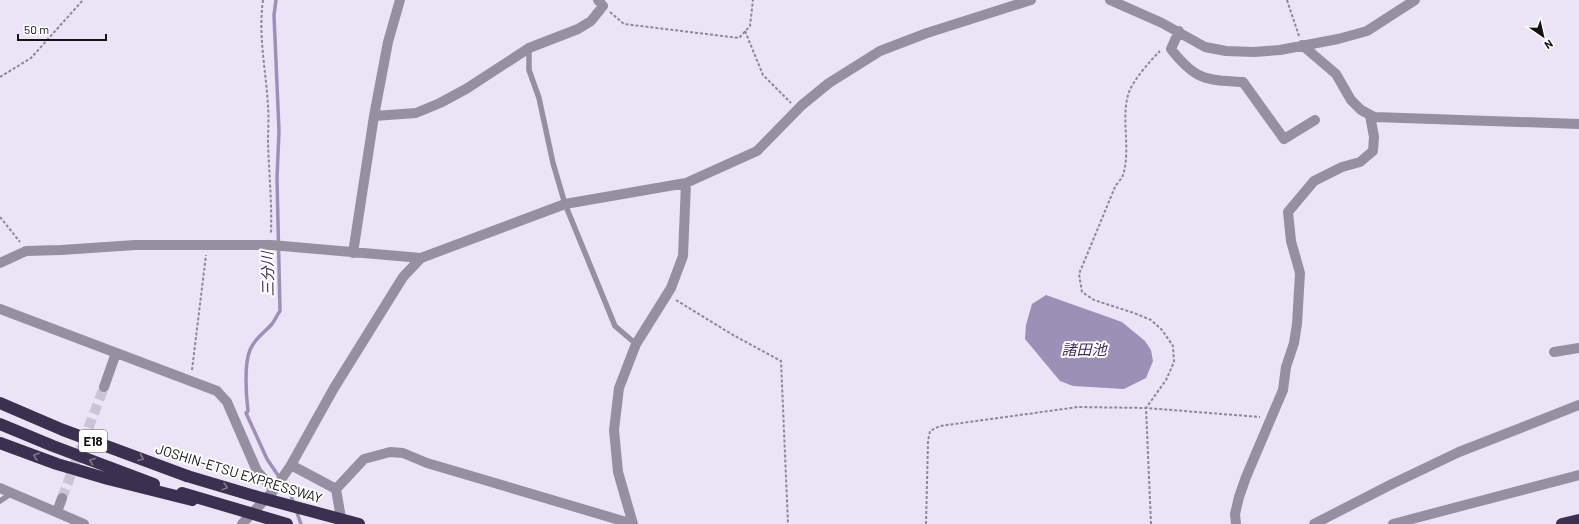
<svg xmlns="http://www.w3.org/2000/svg" width="1579" height="524" font-family="Barlow,'Noto Sans JP',sans-serif">
<rect width="100%" height="100%" fill="#eae4f6"/>
<path fill="#9c90b7" d="M1046 295 1122 322 1145 341 1151 350 1153 361 1146 378 1124 389 1073 386 1060 381 1025 339 1026 325 1032 304Z"/>
<g fill="none" stroke-linecap="round" stroke-linejoin="round">
<path stroke="#9c90b7" stroke-width="3.5" d="M276 0 274 15 279 131 277 178 280 311C277 315 275 320 272 324 265 332 254 339 250 350 244 364 246 395 248 411L246 413 267 459 290 493 294 504
M296 510 301 524"/>
<path stroke="#cac4d5" stroke-width="10" stroke-dasharray="10 5" stroke-linecap="butt" d="M62 498 104 387"/>
<path stroke="#8c8995" stroke-width="2" stroke-dasharray="3 2" stroke-linecap="butt" d="M263 0C258 36 266 70 268 106 269 118 268 131 268 143 269 173 272 203 271 234
M1287 0 1299 36
M610 12 624 24 739 38 750 26 753 0
M745 31 763 75 791 103
M0 77 31 58 83 0
M0 217 20 242
M676 300 733 335 781 361 788 524
M192 370 206 255
M926 524 928 441 930 431 940 426 1078 407 1146 408 1260 417
M1151 524 1146 408 1166 380 1174 362 1173 346 1162 330 1151 320 1134 313 1094 300 1082 292 1079 274 1115 187C1117 183 1122 179 1123 175 1131 149 1121 121 1128 95 1132 81 1150 61 1160 51"/>
<path stroke="#9590a1" stroke-width="5.5" d="M529 48V70L539 98 553 163 565 204 615 326 636 344
M0 501 12 493"/>
<path stroke="#9590a1" stroke-width="10" d="M1110 0 1162 23 1205 47 1226 51 1254 52 1280 50 1338 39 1367 31 1415 0
M1179 31 1171 49C1195 80 1205 80 1243 82L1284 139 1315 120
M1302 45 1336 74 1351 100 1361 110 1374 117 1579 124
M374 116 416 113 440 103 466 89 529 48 578 29 591 21 603 6 598 0
M353 253 374 116 388 42 400 0
M0 263 26 251 61 250 135 245H271L421 258 565 204 686 183 757 151 802 105 829 83 880 51 927 33 1031 0
M0 309 217 391 227 402 257 471 274 490
M1554 352 1579 348
M104 387 116 353
M291 465 336 489
M0 488 84 524
M336 489 364 459 390 452 403 453 427 463 633 524
M336 489 342 524
M57 512 62 498
M242 524 274 490 291 465 334 388 403 277 421 258
M633 524 618 472 614 430 619 388 636 344 671 288 683 256 686 183
M1236 524 1235 514 1239 497 1246 477 1283 390 1286 367 1294 343 1297 324 1300 273 1291 241 1288 212 1314 181 1342 167 1360 162 1373 151 1374 137 1370 115
M1314 524 1392 484 1459 452 1579 405
M1393 524 1579 475"/>
<path stroke="#3c3051" stroke-width="12" d="M0 403 63 430 187 476
M0 424 53 446 154 484
M0 443 57 464 108 479 192 500
M1562 524 1579 520"/>
<path stroke="#3c3051" stroke-width="12" d="M187 476 258 497 359 524
M182 493 287 524"/>
</g>
<defs><path id="oneway-chevron" d="M-2-3.5L2.5 0L-2 3.5" fill="none" stroke-width="1.6" stroke-linecap="round" stroke-linejoin="round"/></defs>
<g stroke="#80788e">
<use href="#oneway-chevron" transform="translate(36 456) rotate(-161)"/>
<use href="#oneway-chevron" transform="translate(141 458) rotate(21)"/>
<use href="#oneway-chevron" transform="translate(92 461) rotate(-160)"/>
<use href="#oneway-chevron" transform="translate(225 487) rotate(17)"/>
</g>
<g text-anchor="middle" dominant-baseline="central" stroke-width="4" stroke-linejoin="round" paint-order="stroke">
<rect fill="#fff" stroke="#5a595d" stroke-width="1" x="79" y="430" width="28" height="22" rx="3"/>
<g font-size="13" font-weight="bold" fill="#131217">
<text x="93" y="441">E18</text>
</g>
<g font-size="14" fill="#131217" stroke="#fff">
<text transform="translate(239 473) rotate(17)">JOSHIN-ETSU EXPRESSWAY</text>
</g>
<g font-size="15" font-style="italic" fill="#3f2b5e" stroke="#fff">
<text transform="translate(267 274) rotate(-91)">三分川</text>
<text x="1084" y="349">諸田池</text>
</g>
</g>
<g transform="translate(1543 36) rotate(146)" stroke="#ffffff" stroke-width="3" paint-order="stroke">
<path d="M0-3L7 15L0 10L-7 15Z" fill="#131217"/>
<text y="-6" font-size="11" font-weight="bold" text-anchor="middle" fill="#131217">N</text>
</g>
<path d="M18 34v6h88v-6" fill="none" stroke="#131217" stroke-width="2"/>
<text x="24" y="34" font-size="12" fill="#131217" stroke="#ffffff" stroke-width="3" paint-order="stroke">50 m</text>
</svg>
